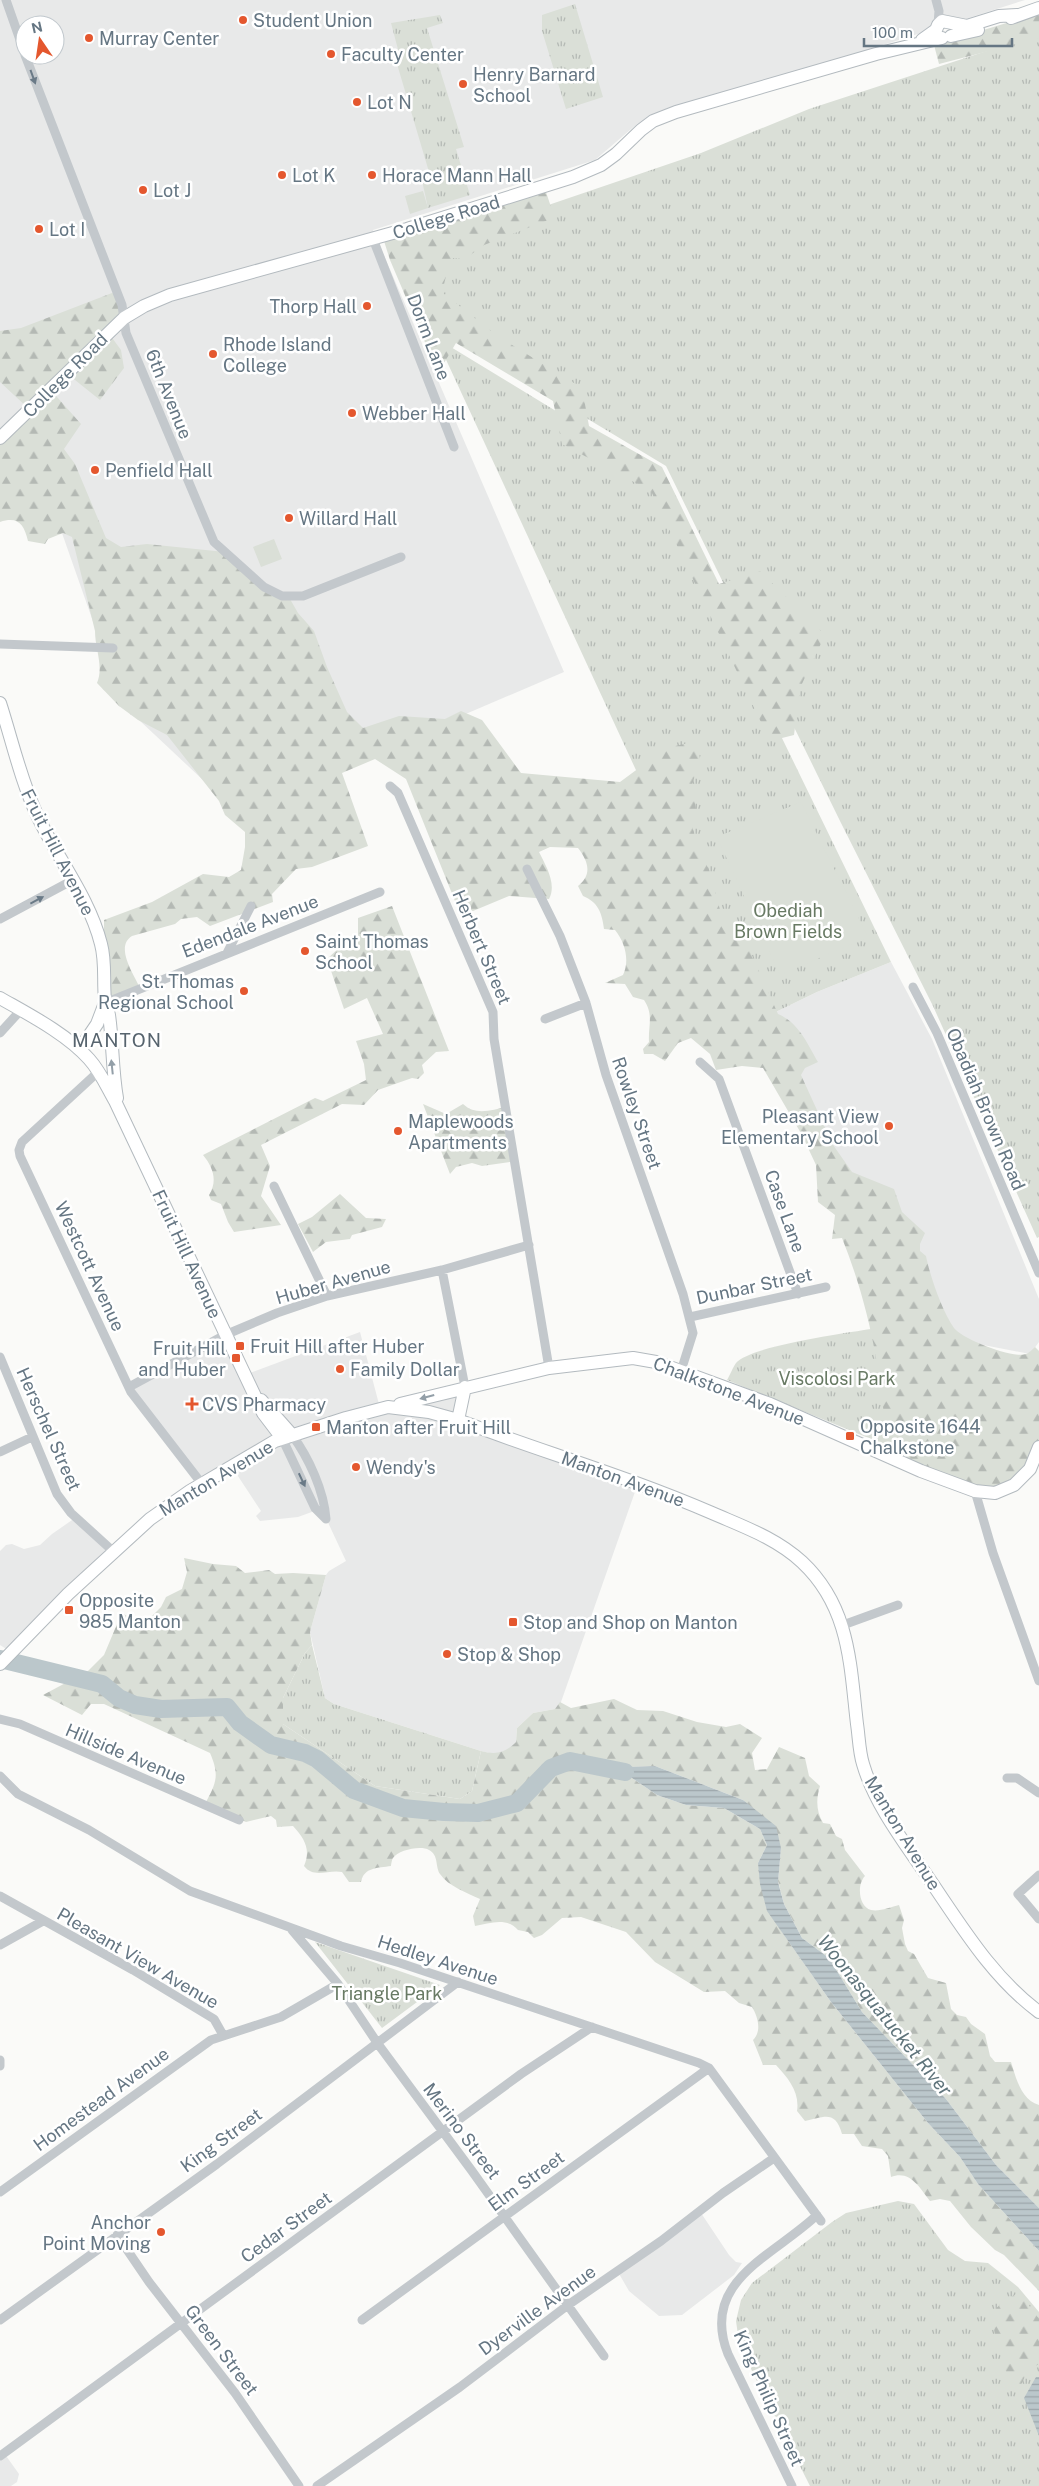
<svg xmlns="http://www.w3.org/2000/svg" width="1039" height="2486" font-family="'Public Sans',sans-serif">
<defs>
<pattern id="grass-tufts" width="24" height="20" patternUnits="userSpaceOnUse" patternTransform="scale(1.25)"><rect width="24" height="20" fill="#dadfd7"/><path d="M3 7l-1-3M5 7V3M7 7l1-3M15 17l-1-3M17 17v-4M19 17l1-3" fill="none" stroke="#b4b9b4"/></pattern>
<pattern id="forest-firs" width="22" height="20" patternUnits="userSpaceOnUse" patternTransform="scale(1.25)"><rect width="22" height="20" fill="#dadfd7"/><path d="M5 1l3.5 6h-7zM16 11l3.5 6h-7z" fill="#b4b9b4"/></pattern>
<pattern id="water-rules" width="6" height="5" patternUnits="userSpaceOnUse" patternTransform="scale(1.25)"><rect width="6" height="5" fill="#bbc7cb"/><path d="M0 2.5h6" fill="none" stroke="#9ca6aa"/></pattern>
</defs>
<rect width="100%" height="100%" fill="#fafaf8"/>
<path fill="#e8e9e9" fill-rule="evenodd" d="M0 0H1025L861 52 668 108 637 124 595 160 373 230 564 672 237 812 122 704 43 479 0 521ZM25 25H55V55H25Z
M891 962 932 1039 1039 1299V1342L1030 1354 968 1342 889 1319 753 1023 817 992Z
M360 1332 380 1408 464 1389 463 1421 636 1489 561 1702 555 1709 533 1713 517 1728 516 1742 507 1751 493 1754 481 1751 334 1704 325 1698 310 1632 326 1575 329 1571 346 1561 324 1514 320 1509 298 1517 260 1521 256 1516 261 1511 232 1467 202 1483 130 1386 225 1335 247 1374Z
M75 1518 113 1551 11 1652 0 1645V1551L6 1545 12 1544 24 1549 40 1545 52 1534Z
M701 2213 729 2255 736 2262 742 2263 734 2275 682 2315 659 2316 629 2291 618 2272Z
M4 2453 19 2474 17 2482 11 2486H0V2455Z"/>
<path fill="url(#grass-tufts)" d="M575 4 603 97 566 109 542 31V15Z
M440 15 443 23 427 28 464 147 456 149 470 195 428 208 421 176 429 172 397 64 400 57 391 23Z
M1039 34V1237L1037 1238 933 1006 841 823 666 466 438 329 407 253 701 153 809 109Z
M436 338 651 469 891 962 817 992 753 1023Z
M871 1329 883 1390 888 1446 727 1380C730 1375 733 1367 736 1363 750 1346 846 1333 871 1329Z
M312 1645 325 1698 334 1704 481 1751 472 1791 460 1799 375 1786 283 1724V1698L305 1653Z
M315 1942 440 1985 382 2028Z
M898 2201 914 2204 948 2250 965 2261 988 2263 1018 2287 1039 2312V2486H810L747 2361 738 2335 736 2321 741 2300 752 2283 832 2222 846 2213Z"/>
<path fill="url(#forest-firs)" d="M1039 13V38L939 64 934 45Z
M545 189 552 210 556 214 551 219 484 245 465 259 453 258C449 264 443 285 443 293L496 335 582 388 589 426 662 467 719 584 760 571 825 635 800 688 794 735 770 741 651 491 562 444 553 401 456 343 438 373 390 260 384 241Z
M112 293 115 294 125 323 110 335 121 350 124 368 100 400 65 372 49 388 81 424 64 449 75 464 106 538 121 547 147 544 225 552 240 567 290 599 298 613 314 631 327 667 347 712 363 728 399 716 445 719 461 711 482 720 521 773 620 782 666 748 693 742 698 747 700 759 692 785 697 815 692 826 697 846 709 870 722 917 731 929 745 940 778 1014C799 1023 807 1043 818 1062L805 1068 801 1075 827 1132V1141L831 1142 852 1172 894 1189 902 1212 925 1233 920 1244V1251L926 1256C930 1276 942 1311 954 1328 962 1339 1013 1359 1026 1354 1029 1353 1033 1349 1035 1347L1039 1351V1454L1029 1474 978 1492 887 1451C882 1376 870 1308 842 1238L832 1239 835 1215 818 1202 816 1165 802 1135 763 1068 742 1066 716 1070 710 1054 691 1038 678 1043 665 1061 653 1054H644L643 1049 649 1042C648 1026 654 1015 644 1000L633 997 625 984 605 983 623 975C630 961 625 942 615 930L604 929C602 913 598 902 583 896L578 886C592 875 589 862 578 848L550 847 539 852C546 866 557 884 549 899L509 896 461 916 406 779 375 759 342 773 368 846 312 867 296 869 272 894 273 902 210 926 197 917 181 919 175 924 132 936C114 947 135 976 141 990L110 1001 100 939 104 932V920L152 902 203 874 229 877 241 870 245 847V832L225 815 219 801 167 735 138 720 119 706 97 683C104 666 95 649 95 631L72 537 63 533 48 539 45 544 28 541C24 524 18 516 0 522V438L29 409 0 382V331L21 328Z
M392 906 449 1051 436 1052 422 1065 424 1073 418 1079 412 1078 378 1090 364 1105 342 1104 261 1145 270 1166 261 1196 281 1225 234 1232 228 1222 221 1204 211 1200 209 1195C218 1181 213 1167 203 1155L315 1098 323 1101 366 1080 364 1064 356 1041 383 1034 367 998 344 1009 327 959 340 947 358 938V918Z
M423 1104 446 1114 463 1104C476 1116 491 1110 507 1107L516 1161 482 1166 472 1163 456 1167 450 1174Z
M340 1194 366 1218 386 1219 382 1227 352 1235 350 1239 326 1242 313 1252 298 1224 312 1217Z
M184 1558 213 1564 236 1566 245 1573 269 1570 275 1574 293 1573 326 1575 310 1632 312 1645 305 1653 283 1698V1724L375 1786 460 1799 472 1791 481 1751C496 1755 505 1753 516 1742L517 1728 533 1713 555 1709 560 1702 571 1708 614 1699 637 1710 663 1711 697 1722 726 1727 740 1724 762 1738 752 1753 755 1770 767 1769 779 1747 805 1758 809 1776 820 1786C816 1799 816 1811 823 1823L830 1824 836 1836 842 1839 845 1850 865 1876C857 1884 858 1906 871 1910 879 1912 891 1907 899 1905L904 1920 902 1928 905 1944 908 1951 914 1954 928 1978 946 1983 951 2009 957 2015 966 2017 971 2024 985 2034 990 2056 995 2062H1011C1016 2078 1021 2100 1039 2105V2208L996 2165 946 2099 862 2012 829 1958 802 1938 784 1904 778 1881 781 1848 743 1800 655 1766 603 1768 629 1776 657 1795 686 1805 724 1808 760 1829 767 1845 758 1863 782 1932 831 2002 928 2123 960 2157 978 2184 1039 2251V2291L1004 2255 995 2250 971 2227 950 2201 940 2199 930 2201C919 2187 910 2170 891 2177L888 2156 882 2149 862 2146 854 2134H842C835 2110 825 2117 805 2121L797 2111C800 2092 788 2078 776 2065H763L753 2040C762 2031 758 2017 752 2007L739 2003 725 1991 704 1992 655 1962 626 1932 581 1917 562 1918 542 1935 534 1938 528 1932 518 1930C507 1917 490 1923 475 1926L473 1916 480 1899C467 1893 448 1886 440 1874 435 1867 439 1855 429 1850 421 1845 398 1850 393 1858 392 1859 391 1865 391 1866 378 1868 364 1867 361 1882H349L342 1872C329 1869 314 1879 304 1866 311 1850 305 1839 293 1826L277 1827 276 1820 271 1816 246 1822 205 1804C216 1783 220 1776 210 1753L104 1704H91L82 1715 43 1695 88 1671 104 1655 120 1617 124 1614 136 1622 147 1621 161 1607 166 1597 182 1589 187 1572Z
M1014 2295 1022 2296 1039 2319V2364L1028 2370 1020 2387 1012 2386C1006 2374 987 2321 995 2310 999 2304 1008 2299 1014 2295Z"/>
<path fill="#dadfd7" d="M423 191 428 208 410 214 405 196Z
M274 539 282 559 261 567 253 547Z
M801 802 868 937 780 975 717 837Z"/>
<path fill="url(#water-rules)" d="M655 1766 743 1800 776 1826 781 1848 778 1882 784 1904 802 1938 829 1958 862 2012 946 2099 996 2165 1039 2208V2251L978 2184 960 2157 928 2123 831 2002 767 1911 760 1884 758 1863 767 1845 760 1829 724 1808 686 1805 657 1795 629 1776 601 1768Z
M1036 2377H1039V2436L1024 2398Z"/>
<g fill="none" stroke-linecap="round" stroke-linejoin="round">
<path stroke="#bbc7cb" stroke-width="18" d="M0 1659 102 1684 119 1698 135 1705 161 1709 227 1707 240 1723 271 1745 305 1753 317 1759 354 1790 403 1808 444 1812 478 1813 517 1803 551 1768 570 1761 625 1772"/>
<g stroke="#b3babf" stroke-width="14">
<path id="secondary" d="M1011 18 1039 8
M951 36 978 30
M922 40 936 30 938 25 942 21 967 26 999 16 1017 15
M0 438 124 318 144 306 170 295 407 229 573 177 601 165 616 154 641 130 653 121 676 112 876 54 942 38
M0 703C12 740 20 778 37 815 57 858 89 897 101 944 106 962 103 981 105 1000 106 1005 108 1010 109 1015 113 1042 112 1070 117 1098
M0 998C28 1014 67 1034 89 1059 100 1071 107 1087 115 1101L263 1413 282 1438
M80 1049 97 1024 105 1003
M261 1400 292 1435
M400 1404 549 1368 633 1358 656 1362 770 1404 921 1471 975 1491 995 1493 1014 1485 1030 1469 1039 1447
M458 1420 465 1387
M0 1664 68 1594 150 1519 190 1491 275 1441 346 1418 388 1407 429 1412 458 1420C543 1452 629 1477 712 1513 744 1527 776 1538 802 1562 850 1607 850 1664 857 1724 859 1737 859 1751 863 1764 874 1802 901 1838 923 1870 958 1920 989 1975 1039 2012"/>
</g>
<path stroke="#c3c8cc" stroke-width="9" d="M6 0 25 54
M936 0 939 11 938 24
M25 55 122 305 126 333 214 542 264 587 282 596H303L401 557
M373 239 454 447
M0 644 113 648
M390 786 398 793 493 1012 494 1039 549 1368
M527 869 560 936 586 1003 606 1075 683 1294 693 1333 681 1371
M0 919 73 880
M227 953 251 906
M913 987 937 1033 1039 1273
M105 1003 380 892
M545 1019 586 1003
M0 1033 20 1011
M700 1062 719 1079 798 1294
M98 1072 22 1142 19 1150 20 1156 131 1392 202 1484
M274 1186 327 1296
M442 1270 465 1387
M690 1317 826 1287
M0 1357 57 1494 71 1513 115 1553
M129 1387 225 1335 277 1313 327 1296 442 1270 529 1245
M292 1435C309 1458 324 1491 326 1519
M282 1438 315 1508 326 1519
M0 1452 32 1437
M975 1491 993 1553 1039 1681
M843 1625 898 1605
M0 1719 20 1724 239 1820
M0 1776 18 1794 89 1830 190 1891 341 1946 400 1963 699 2063 709 2068 821 2221
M1007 1778H1017L1039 1793
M1039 1875 1018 1894 1039 1919
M0 1896 133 1970 214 2019 223 2035
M292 1930 338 1984 378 2044 472 2171 604 2356
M0 1945 43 1921
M0 2060V2066
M0 2192 211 2040 281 2017 338 1984
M117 2235 149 2282 235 2393 299 2486
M0 2320 217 2164 458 1982
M362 2320 709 2068
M0 2456 521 2074 592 2027
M317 2486 460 2387 568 2305 661 2241 723 2193 774 2158
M792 2486 728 2354C699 2281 774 2256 817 2215"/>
<use href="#secondary" stroke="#fff" stroke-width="12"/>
</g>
<defs><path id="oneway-solid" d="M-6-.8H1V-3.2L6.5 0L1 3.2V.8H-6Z" transform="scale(1.25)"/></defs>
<g fill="#6a7a87">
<use href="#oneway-solid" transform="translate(33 77) rotate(70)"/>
<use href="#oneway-solid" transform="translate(37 900) rotate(-28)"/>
<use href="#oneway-solid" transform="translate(302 1480) rotate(65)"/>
</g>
<g fill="#939fa8">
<use href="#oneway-solid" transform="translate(112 1067) rotate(-96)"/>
<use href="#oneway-solid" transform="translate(427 1397) rotate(165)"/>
</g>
<g fill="#e4572e" stroke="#fff" stroke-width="2">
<circle cx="243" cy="20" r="5"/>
<circle cx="89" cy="38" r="5"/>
<circle cx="331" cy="54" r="5"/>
<circle cx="463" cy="84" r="5"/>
<circle cx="357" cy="102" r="5"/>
<circle cx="282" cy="175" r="5"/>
<circle cx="372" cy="175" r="5"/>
<circle cx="143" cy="190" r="5"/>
<circle cx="39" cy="229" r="5"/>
<circle cx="367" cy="306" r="5"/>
<circle cx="213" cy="354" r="5"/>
<circle cx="352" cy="413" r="5"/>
<circle cx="95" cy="470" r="5"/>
<circle cx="289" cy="518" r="5"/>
<circle cx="305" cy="951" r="5"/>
<circle cx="244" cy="991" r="5"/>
<circle cx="889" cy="1126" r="5"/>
<circle cx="398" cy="1131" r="5"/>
<rect x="235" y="1341" width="10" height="10" rx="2.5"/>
<rect x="231" y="1353" width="10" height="10" rx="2.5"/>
<circle cx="340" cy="1369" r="5"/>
<path d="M189.5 1396.5h5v5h5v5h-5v5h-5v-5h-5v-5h5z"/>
<rect x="311" y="1422" width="10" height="10" rx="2.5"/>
<rect x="845" y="1431" width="10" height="10" rx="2.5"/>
<circle cx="356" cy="1467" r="5"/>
<rect x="64" y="1605" width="10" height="10" rx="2.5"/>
<rect x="508" y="1617" width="10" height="10" rx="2.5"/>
<circle cx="447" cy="1654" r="5"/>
<circle cx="161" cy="2232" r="5"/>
</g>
<g text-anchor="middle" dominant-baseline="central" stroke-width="5" stroke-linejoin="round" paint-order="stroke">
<g font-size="18" fill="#657683" stroke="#fff" text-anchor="start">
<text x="253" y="20">Student Union</text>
<text x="99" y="38">Murray Center</text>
<text x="341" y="54">Faculty Center</text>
<text x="473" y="74">Henry Barnard<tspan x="473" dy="21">School</tspan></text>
<text x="367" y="102">Lot N</text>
<text x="292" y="175">Lot K</text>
<text x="382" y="175">Horace Mann Hall</text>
<text x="153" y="190">Lot J</text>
<text x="49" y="229">Lot I</text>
<text x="357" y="306" text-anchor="end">Thorp Hall</text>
<text x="223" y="344">Rhode Island<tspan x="223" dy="21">College</tspan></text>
<text x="362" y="413">Webber Hall</text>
<text x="105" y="470">Penfield Hall</text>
<text x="299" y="518">Willard Hall</text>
<text x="315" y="941">Saint Thomas<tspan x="315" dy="21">School</tspan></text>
<text x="234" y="981" text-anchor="end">St. Thomas<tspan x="234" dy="21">Regional School</tspan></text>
<text x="879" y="1116" text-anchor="end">Pleasant View<tspan x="879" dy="21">Elementary School</tspan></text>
<text x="408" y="1121">Maplewoods<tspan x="408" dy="21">Apartments</tspan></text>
<text x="250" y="1346">Fruit Hill after Huber</text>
<text x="226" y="1348" text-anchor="end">Fruit Hill<tspan x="226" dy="21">and Huber</tspan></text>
<text x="350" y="1369">Family Dollar</text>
<text x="202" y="1404">CVS Pharmacy</text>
<text x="860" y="1426">Opposite 1644<tspan x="860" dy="21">Chalkstone</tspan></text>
<text x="326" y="1427">Manton after Fruit Hill</text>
<text x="366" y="1467">Wendy's</text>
<text x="79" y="1600">Opposite<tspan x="79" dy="21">985 Manton</tspan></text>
<text x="523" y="1622">Stop and Shop on Manton</text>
<text x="457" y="1654">Stop &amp; Shop</text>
<text x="151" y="2222" text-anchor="end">Anchor<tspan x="151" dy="21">Point Moving</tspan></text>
</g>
<g font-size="18" fill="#657683" stroke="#fff">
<text transform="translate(446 217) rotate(-17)">College Road</text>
<text transform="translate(429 337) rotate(69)">Dorm Lane</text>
<text transform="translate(65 375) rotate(-45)">College Road</text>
<text transform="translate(169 394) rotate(68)">6th Avenue</text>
<text transform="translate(58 852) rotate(63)">Fruit Hill Avenue</text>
<text transform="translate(250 926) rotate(-21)">Edendale Avenue</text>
<text transform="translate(482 947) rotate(67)">Herbert Street</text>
<text transform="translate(986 1109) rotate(67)">Obadiah Brown Road</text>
<text transform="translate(637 1113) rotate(71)">Rowley Street</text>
<text transform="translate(785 1211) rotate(70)">Case Lane</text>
<text transform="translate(187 1254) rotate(65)">Fruit Hill Avenue</text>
<text transform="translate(90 1266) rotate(65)">Westcott Avenue</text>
<text transform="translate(333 1282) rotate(-16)">Huber Avenue</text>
<text transform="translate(754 1286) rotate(-12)">Dunbar Street</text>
<text transform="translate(729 1391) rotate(21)">Chalkstone Avenue</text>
<text transform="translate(49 1429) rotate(66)">Herschel Street</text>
<text transform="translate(216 1478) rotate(-31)">Manton Avenue</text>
<text transform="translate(623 1479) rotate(20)">Manton Avenue</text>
<text transform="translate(126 1754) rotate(23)">Hillside Avenue</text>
<text transform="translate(903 1833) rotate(59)">Manton Avenue</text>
<text transform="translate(138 1958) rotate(30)">Pleasant View Avenue</text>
<text transform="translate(438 1960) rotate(18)">Hedley Avenue</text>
<text transform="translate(101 2099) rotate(-36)">Homestead Avenue</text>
<text transform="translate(462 2131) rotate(53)">Merino Street</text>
<text transform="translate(221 2140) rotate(-36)">King Street</text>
<text transform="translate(526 2181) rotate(-36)">Elm Street</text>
<text transform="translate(286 2227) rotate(-36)">Cedar Street</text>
<text transform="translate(537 2310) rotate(-36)">Dyerville Avenue</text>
<text transform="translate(222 2350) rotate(53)">Green Street</text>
<text transform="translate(769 2398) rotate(66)">King Philip Street</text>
</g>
<g font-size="18" fill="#687a64" stroke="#fff">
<text x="788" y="910">Obediah<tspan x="788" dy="21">Brown Fields</tspan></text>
<text x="837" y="1378">Viscolosi Park</text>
<text x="387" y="1993">Triangle Park</text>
</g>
<g font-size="19" letter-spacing="1" fill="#57646e" stroke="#fff">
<text x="117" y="1040">MANTON</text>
</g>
<g font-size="19" font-style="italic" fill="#60757c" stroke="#fff">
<text transform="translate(885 2015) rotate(51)">Woonasquatucket River</text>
</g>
</g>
<g transform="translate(40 40) rotate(347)"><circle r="24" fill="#ffffff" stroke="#c1c8cd"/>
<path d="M0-4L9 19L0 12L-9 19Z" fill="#e4572e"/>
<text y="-8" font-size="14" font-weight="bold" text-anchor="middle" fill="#657683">N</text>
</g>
<path d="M864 38v8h148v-8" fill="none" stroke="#657683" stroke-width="2.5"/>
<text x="872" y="38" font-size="15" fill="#657683" stroke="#ffffff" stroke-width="4" paint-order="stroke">100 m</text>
</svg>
